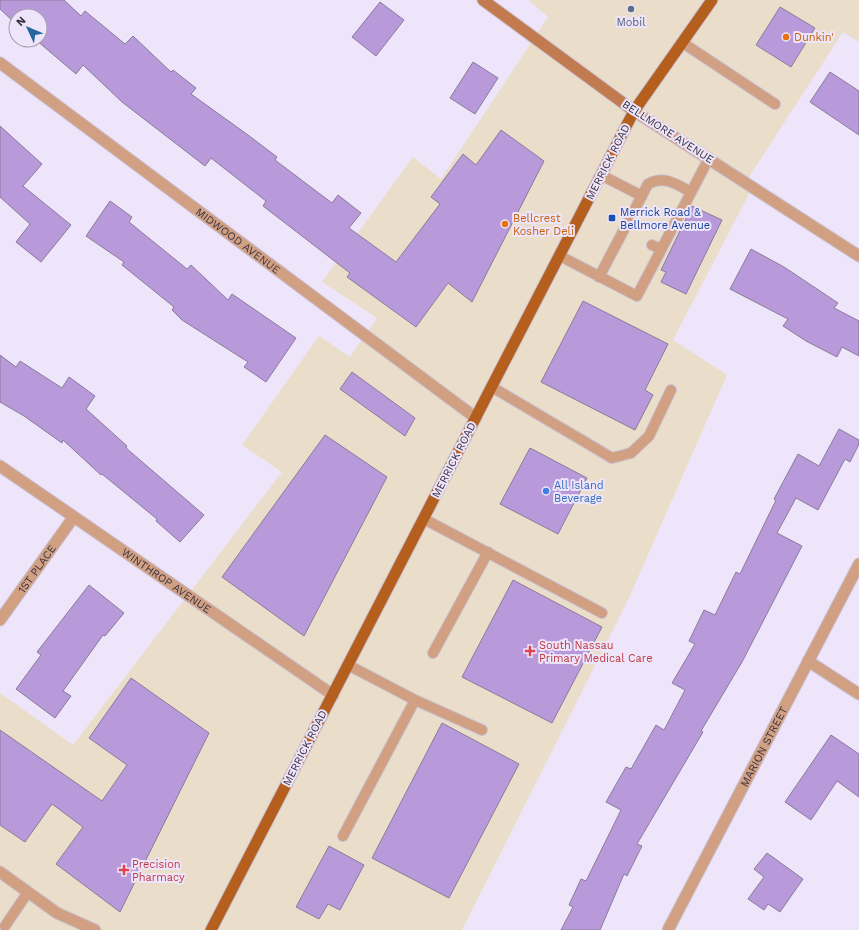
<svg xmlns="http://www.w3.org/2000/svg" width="859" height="930" font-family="'Work Sans',sans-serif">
<rect width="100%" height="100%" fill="#eee5fa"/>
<path fill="#eadeca" d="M528 0H859V42L843 32 743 186 751 190 673 340 727 375 628 600 462 930H0V693L73 745 282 472 242 445 319 336 350 357 377 318 322 282 413 157 441 179 548 17Z"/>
<path fill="#b89adb" stroke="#897b9b" d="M0 0H64L81 16 85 11 125 44 133 36 171 72 173 70 196 88 191 94 248 135 277 157 275 160 332 203 338 195 361 213 349 228 396 262 440 204 431 197 463 154 476 165 501 130 544 161 472 302 448 283 416 327 347 277 350 273 263 206 266 201 211 158 205 166 122 102 83 65 76 74 36 40H40V16H16V24L0 9Z
M380 2 404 20 376 56 352 37Z
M780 7 815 28 791 67 756 45Z
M473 62 498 78 475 114 450 98Z
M830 72 859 91V135L810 102Z
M0 126 42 164 23 186 71 225 41 262 16 242 30 224 0 197Z
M110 201 132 217 129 222 187 269 191 265 228 300 232 294 296 338 266 382 244 367 248 362 182 320 172 310 174 307 122 265 124 262 86 236Z
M692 206 722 220 686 294 661 282 666 272 661 270Z
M751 249 784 267 838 303 834 308 859 321V356L842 347 837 357 806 341 783 326 788 319 730 289Z
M583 301 668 344 645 390 653 395 635 430 541 382Z
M0 355 16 367 20 361 62 388 69 377 95 396 86 409 127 446 126 448 204 515 180 542 156 521 157 519 102 474 101 475 63 440 62 443 24 416 0 402Z
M352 372 415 418 405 436 340 389Z
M839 429 859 440V444L850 462 845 459 818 510 796 498 777 533 802 546 742 662 701 731 703 732 637 844 642 846 627 876 624 874 600 930H561L573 907 569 905 581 879 586 881 621 810 606 802 626 767 631 769 656 725 664 730 685 690 672 683 695 644 689 641 704 610 715 615 736 572 740 574 776 500 774 499 798 454 819 466Z
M325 435 387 477 304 636 222 577Z
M530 448 587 478 558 534 500 504Z
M513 580 602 627 552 723 462 677Z
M89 585 124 613 105 636 103 635 63 691 71 696 55 718 16 689 41 655 37 652Z
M131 678 209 733 120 912 56 864 83 827 52 804 25 842 0 825V730L102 801 127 765 89 738Z
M442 723 519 764 449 898 372 858Z
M831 735 859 754V797L837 781 811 820 785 802Z
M329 846 364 865 340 910 328 904 319 919 296 907Z
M767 853 803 879 780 912 768 904 764 910 748 899 764 877 754 869Z"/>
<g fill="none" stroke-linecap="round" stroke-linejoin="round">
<g stroke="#cac1d5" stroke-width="12">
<path id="service" d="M683 43 775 104
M601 175 642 196
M652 245 661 249
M560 256 637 296 709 158
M599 277 648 184C664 175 676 184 691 192
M492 387 612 458 631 453 649 436 671 390
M424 519 602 613
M433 653 488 552
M348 665 415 700 482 730
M343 836 415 700
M5 926 28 892"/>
</g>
<g stroke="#cac1d5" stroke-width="13">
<g id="minor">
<path id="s1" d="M0 63 476 418"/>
<path id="s2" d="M0 466 333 695"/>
<path id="s3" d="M0 620 73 518"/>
<path d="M808 661 859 694"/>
<path id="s4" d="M668 930 859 564"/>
</g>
</g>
<g stroke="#cac1d5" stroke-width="13">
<path id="tertiary" d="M634 111 859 256
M0 872 57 913 95 930"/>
</g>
<g stroke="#cac1d5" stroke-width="13">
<path id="secondary" d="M483 0 634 111"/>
</g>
<g stroke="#cac1d5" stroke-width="13">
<path id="primary" d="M211 930 634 111 712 0"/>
</g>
<use href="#service" stroke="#d1a083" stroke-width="10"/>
<use href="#minor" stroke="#d1a083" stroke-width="11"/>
<use href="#tertiary" stroke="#d1a083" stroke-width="11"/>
<use href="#secondary" stroke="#c17b4e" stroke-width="11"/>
<use href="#primary" stroke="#b45f1d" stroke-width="11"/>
</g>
<circle fill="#5c6f8a" stroke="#eee5fa" stroke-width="1.5" cx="631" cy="9" r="4"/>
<g fill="#e8710a" stroke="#eee5fa" stroke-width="1.5">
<circle cx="786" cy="37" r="4"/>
<circle cx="505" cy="224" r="4"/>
</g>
<rect fill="#1a4fb4" stroke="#eee5fa" stroke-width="1.5" x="608" y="214" width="8" height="8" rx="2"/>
<circle fill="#3f7fe0" stroke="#eee5fa" stroke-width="1.5" cx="546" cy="491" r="4"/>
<g fill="#e0444e" stroke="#eee5fa" stroke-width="1.5">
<path d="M528 645h4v4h4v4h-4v4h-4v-4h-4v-4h4z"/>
<path d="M122 864h4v4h4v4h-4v4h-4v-4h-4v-4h4z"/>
</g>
<g text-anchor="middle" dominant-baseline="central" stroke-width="4" stroke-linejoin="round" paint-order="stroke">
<g font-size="11" fill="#4e5e75" stroke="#eee5fa">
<text x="631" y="22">Mobil</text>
</g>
<g font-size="11" fill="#c56008" stroke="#eee5fa" text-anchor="start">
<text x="794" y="37">Dunkin'</text>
<text x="513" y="218">Bellcrest<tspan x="513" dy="13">Kosher Deli</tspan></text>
</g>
<g font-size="11" fill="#383240" stroke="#eee5fa">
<text transform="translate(668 132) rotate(33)">BELLMORE AVENUE</text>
<text transform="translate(608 162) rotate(-63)">MERRICK ROAD</text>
<text stroke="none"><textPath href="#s1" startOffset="297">MIDWOOD AVENUE</textPath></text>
<text transform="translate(454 460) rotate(-63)">MERRICK ROAD</text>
<text stroke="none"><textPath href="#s3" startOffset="63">1ST PLACE</textPath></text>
<text stroke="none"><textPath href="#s2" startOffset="202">WINTHROP AVENUE</textPath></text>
<text stroke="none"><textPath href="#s4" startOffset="207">MARION STREET</textPath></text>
<text transform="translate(305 748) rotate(-63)">MERRICK ROAD</text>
</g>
<g font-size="11" fill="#164399" stroke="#eee5fa" text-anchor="start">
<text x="620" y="212">Merrick Road &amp;<tspan x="620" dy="13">Bellmore Avenue</tspan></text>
</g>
<g font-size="11" fill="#366cbe" stroke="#eee5fa" text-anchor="start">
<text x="554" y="485">All Island<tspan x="554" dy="13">Beverage</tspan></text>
</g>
<g font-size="11" fill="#be3a42" stroke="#eee5fa" text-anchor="start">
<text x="539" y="645">South Nassau<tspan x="539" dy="13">Primary Medical Care</tspan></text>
<text x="132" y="864">Precision<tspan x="132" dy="13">Pharmacy</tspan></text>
</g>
</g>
<g transform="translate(28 28) rotate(314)"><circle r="19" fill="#eee5fa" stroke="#a59db0"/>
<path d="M0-3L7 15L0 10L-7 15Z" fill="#23679c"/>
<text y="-6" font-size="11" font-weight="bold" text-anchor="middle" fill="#383240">N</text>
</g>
</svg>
